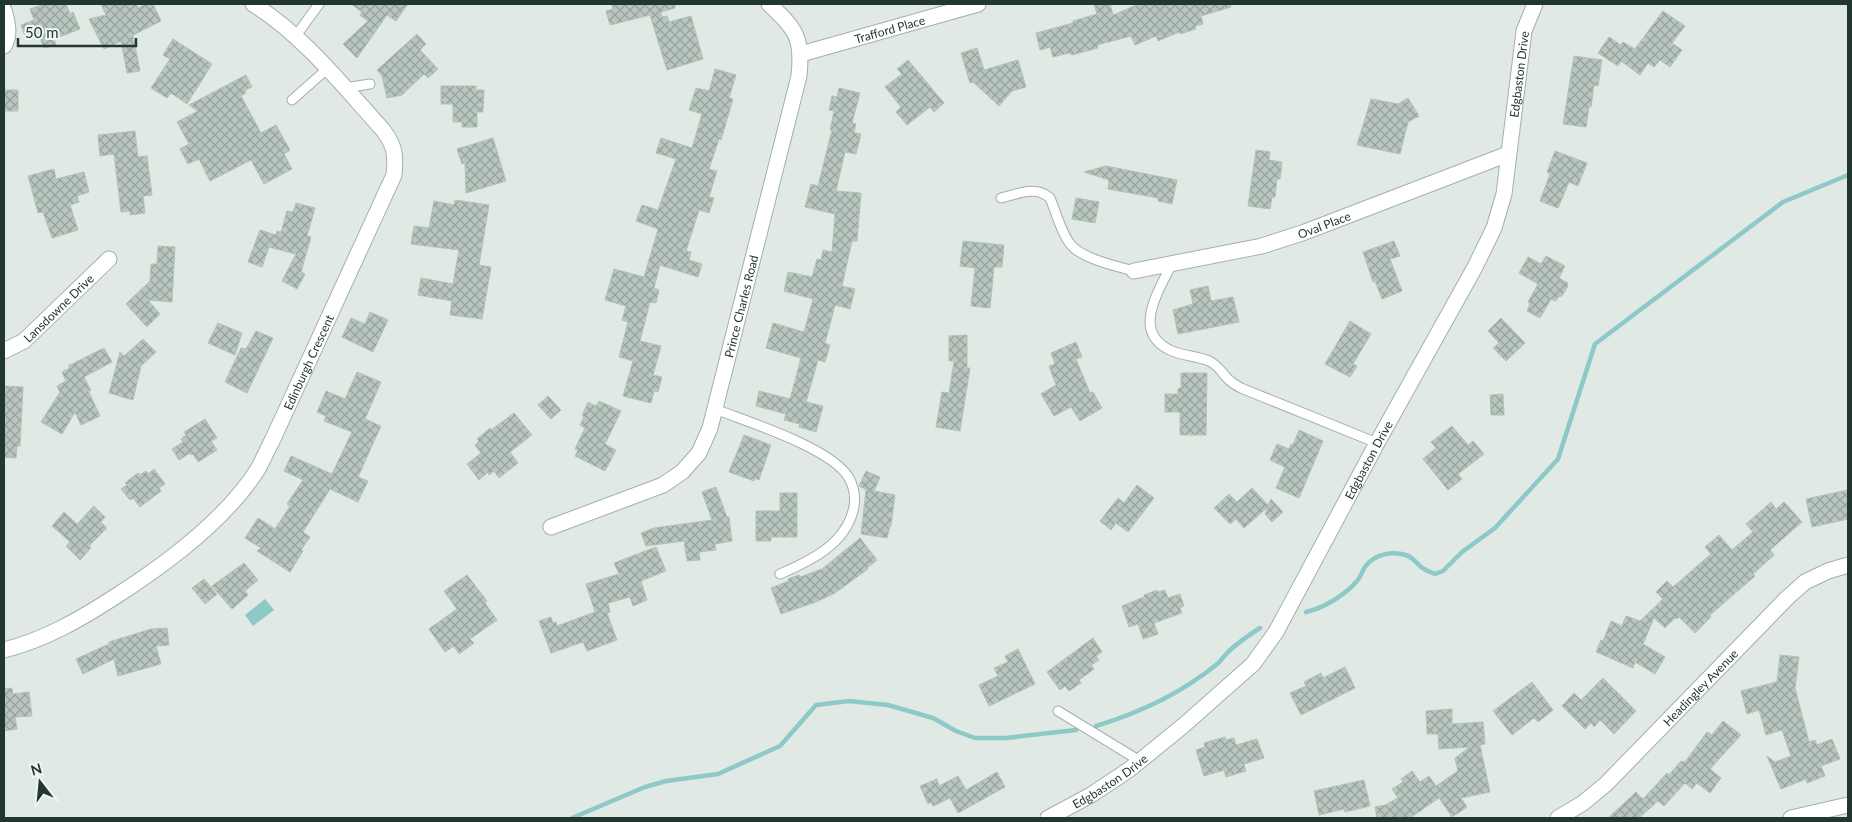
<svg xmlns="http://www.w3.org/2000/svg" width="1852" height="822" font-family="Lato,sans-serif">
<defs>
<pattern id="building-cross-hatch" width="8" height="8" patternUnits="userSpaceOnUse" patternTransform="scale(1.25)"><rect width="8" height="8" fill="#b9c6bf"/><path d="M0 0l8 8M0 8l8-8" fill="none" stroke="#96a29c"/></pattern>
</defs>
<rect width="100%" height="100%" fill="#e0e9e3"/>
<path fill="#8dc9c7" d="M265 599 274 610 253 626 245 615Z"/>
<g fill="none" stroke-linecap="round" stroke-linejoin="round">
<path stroke="#8dc9c7" stroke-width="4.5" d="M1306 612C1324 608 1345 595 1357 581 1361 577 1362 571 1365 567 1374 554 1392 551 1406 555 1412 557 1417 563 1421 567 1425 570 1430 572 1435 574L1443 571 1462 552 1495 528 1558 459 1595 344 1783 202 1848 175
M1096 726C1139 713 1180 694 1216 665 1221 661 1224 656 1229 651 1239 642 1249 635 1260 628
M572 818 645 787 666 781 718 774 780 746 816 705 849 701 888 705 933 718 956 731 975 738H1006L1076 730"/>
</g>
<path fill="url(#building-cross-hatch)" stroke="#b3c2b9" d="M44 4H66L70 14 73 12 80 29 54 39 56 45 44 48 37 31 25 36 21 25 34 20 30 9Z
M101 4H136L138 8 146 4H153L161 21 133 35 140 71 127 73 121 41 104 49 89 19 106 15Z
M351 4H408L396 21 387 15 357 58 343 44 368 21 360 15 362 12Z
M612 4H675V8L661 12 662 17 667 16 669 22 691 16 703 59 667 70 650 15 610 25 606 11 613 9Z
M1094 4H1110L1113 15 1139 4H1230L1231 7 1201 16 1203 24 1195 26 1196 29 1180 34 1179 32 1158 41 1156 36 1135 45 1131 36 1097 45 1098 48 1072 55 1069 53 1053 57 1050 47 1040 50 1036 33 1073 23V21L1097 14Z
M1663 11 1685 26 1672 43 1682 50 1670 67 1660 60 1654 67 1648 63 1640 75 1621 61 1618 66 1598 53 1609 37 1621 45 1623 42 1635 49Z
M417 34 426 44 420 50 438 69 428 78 424 74 402 95 387 98 382 76 377 70Z
M173 39 212 64 187 104 171 93 167 98 151 88 170 59 163 55Z
M977 48 984 70 1018 60 1026 87 1012 91 999 106 973 82 970 83 961 53Z
M1574 56 1602 60 1598 86 1594 85 1591 107H1589L1586 127 1563 124Z
M908 60 944 103 934 112 930 107 907 125 896 112 901 107 885 87 902 74 897 69Z
M715 69 736 75 729 98 733 99 721 140 719 139 709 169 717 171 709 197 714 198 709 213 699 210 686 251 691 252 689 260 702 264 698 277 660 265 654 288 659 290 656 303 650 302 640 341 661 346 653 375 662 377 658 392 654 391 651 403 623 396 633 361 619 357 628 322 622 320 626 306 605 300 614 269 644 277 658 229 636 221 642 205 658 210 676 159 656 153 661 138 692 148 702 114 689 110 696 88 709 91Z
M246 75 252 87 245 90 246 93 241 96 261 133 276 125 290 150 284 154 292 169 264 184 251 160 210 181 199 159 188 164 180 149 189 144 177 122 198 111 189 105Z
M441 86H476V90H484L483 112H477V127H462V122H453V104H441Z
M839 88 860 93 852 123 856 124 854 133 861 134 856 154 845 152 836 191 861 193 857 241H852L842 286 855 289 850 309 835 305 825 343 830 345 825 362 818 360 806 402 823 406 816 432 799 427 800 424 784 420 786 414 756 406 759 391 790 399 801 358 766 348 773 323 804 332 813 299 784 291 788 272 812 277 817 259 821 260 823 250 832 252 835 214 805 207 811 184 818 186 832 130H830L834 111 829 110 832 96 837 97Z
M4 90H18V111H4Z
M1408 98 1419 116 1408 122 1400 154 1357 145 1371 99 1398 104Z
M135 131 138 157 147 156 152 195 143 196 145 213 130 215V211L121 212 114 154 100 156 98 135Z
M493 138 506 181 466 193 465 163 462 164 457 149Z
M1256 150 1270 152 1269 160 1282 162 1280 179H1277L1275 197H1272L1270 209 1248 206Z
M1555 151 1587 163 1578 186 1569 182 1558 208 1540 201 1550 174 1547 172Z
M1106 166 1177 180 1172 204 1158 201V198L1108 189 1109 180 1084 172Z
M54 169 56 179 84 172 89 192 77 196 79 202 70 205 78 230 52 238 43 212 38 213 28 176Z
M1076 198 1099 202 1095 223 1072 219Z
M455 200 489 205 479 265 491 267 482 319 450 315 452 301 418 295 421 278 453 284 459 250 411 244 414 226 429 228 434 201 454 205Z
M296 203 315 208 307 236 311 237 301 272 305 274 297 289 282 281 296 254 269 247 262 267 248 262 260 230 276 235 277 231 281 232 287 211 293 212Z
M963 241 1004 245 1002 267H994L990 308 971 306 975 268 960 266Z
M1394 241 1400 256 1390 259 1402 291 1382 299 1375 281 1373 282 1363 252Z
M158 246 175 247 172 302 148 300 160 314 147 327 126 304 150 281 151 264H157Z
M1546 256 1565 266 1559 278 1568 283 1567 285 1568 286 1562 296 1558 297 1556 301 1551 299 1540 318 1527 311 1530 304 1528 302 1538 284 1519 273 1528 257 1541 264Z
M1208 286 1211 301 1233 297 1239 322 1178 334 1173 310 1193 304 1190 290Z
M370 312 388 320 373 352 342 337 351 318 365 324Z
M1501 318 1525 343 1506 361 1493 348 1499 343 1488 331Z
M1350 321 1371 334 1353 364 1357 366 1350 377 1325 364Z
M218 323 242 333 235 355 208 343Z
M256 331 273 338 247 393 225 382 241 348 246 349Z
M967 335V368H970L960 431 936 427 942 392 949 393 954 361H949V336Z
M143 339 156 352 141 366 133 400 109 393 120 352 124 356Z
M1076 342 1082 357 1076 359 1090 393 1093 392 1102 408 1080 421 1071 407 1054 416 1041 394 1056 385 1049 366 1055 364 1051 353Z
M104 348 112 362 84 377 91 391 88 390 100 416 81 425 75 412 62 434 41 422 60 392 57 386 66 381 62 372 70 368 68 366Z
M357 372 381 382 365 419 381 426 358 477 368 481 358 502 330 489 303 532 310 537 301 550 303 551 290 572 257 551 261 548 245 538 258 518 275 529 290 506 287 504 303 480 284 471 291 456 332 474 352 432 324 421 326 416 317 412 326 391 345 399Z
M1181 373H1207L1206 435H1180V412H1165V394H1178V389L1181 388Z
M4 386 23 387 20 446H17L16 458 4 457Z
M1503 394 1504 415H1491L1490 395Z
M548 396 561 410 551 419 538 405Z
M599 401 621 411 605 444 616 450 605 471 575 456 578 450 575 449 585 428 580 425 584 417 582 416 588 402 596 406Z
M514 413 532 435 510 452 518 463 499 478 494 471 489 475 488 472 479 480 467 464 481 453 475 445 479 441 477 439 490 428 491 430Z
M205 419 217 438 211 441 217 450 198 462 193 454 191 455 190 453 179 460 172 449 183 442 181 439 186 435 184 432Z
M1452 426 1468 445 1473 441 1484 454 1458 474 1462 479 1448 490 1423 459 1436 448 1431 442Z
M1299 430 1323 441 1299 498 1276 488 1285 467 1270 460 1277 444 1289 449 1291 444 1293 445Z
M744 435 771 445 759 480 755 478 754 481 729 472Z
M154 469 165 484 159 488 161 491 140 507 133 498 130 500 121 489 127 485 125 483 138 473 140 475 146 471 148 474Z
M866 471 880 477 874 491 895 495 891 526H890L887 538 861 534 866 490 869 491 859 486Z
M1137 485 1154 498 1128 532 1116 523 1111 530 1100 521 1118 498 1124 503Z
M716 487 727 517H729L732 541 715 544 716 550 699 552 700 560 687 561 684 541 646 546 641 533 654 528 712 520 702 492Z
M1252 488 1268 505 1271 499 1283 512 1272 522 1265 514 1268 507 1244 528 1236 519 1230 524 1214 508 1229 494 1237 502Z
M1848 490V519L1812 527 1806 499Z
M780 493H797V537H771V541H756V511H780Z
M1771 502 1776 509 1784 502 1802 522 1770 550 1774 555 1753 574 1755 576 1710 615 1711 617 1695 633 1679 617 1677 619 1675 618 1665 628 1654 618 1643 644 1665 657 1655 674 1635 662 1633 668 1596 652 1601 640 1603 641 1611 621 1622 626 1626 616 1640 621 1663 599 1656 592 1667 581 1673 587 1711 554 1705 547 1719 535 1732 550 1753 532 1746 524Z
M94 506 105 517 101 522 107 528 89 546 91 548 80 560 66 546 70 542 52 526 64 512 77 524Z
M860 538 877 560 867 568 868 569 835 593 816 602 781 614 771 588 789 581 788 579 799 575 800 577 822 569Z
M656 547 666 571 641 581 647 600 633 606 630 597 608 603 610 612 607 613 617 640 587 651 583 642 551 653 539 621 551 617 553 623 556 622 557 626 595 612 586 584 619 574 614 563Z
M244 563 258 580 245 591 248 595 232 609 212 586Z
M467 575 487 601 485 603 497 620 470 639 474 643 459 654 454 646 445 652 429 629 457 609 444 591Z
M204 579 217 594 205 604 192 588Z
M1157 590 1158 592 1165 590 1168 598 1180 594 1184 606 1180 608 1182 613 1154 623 1158 634 1143 639 1138 624 1129 627 1122 606 1144 597V595Z
M167 628 169 645 156 646 161 664 118 676 114 659 83 674 76 659 109 644V642L151 629Z
M1093 638 1102 652 1096 656 1099 660 1091 665 1094 669 1079 680 1081 683 1069 691 1065 686 1060 690 1047 672Z
M1018 649 1035 684 989 706 979 685 998 676 994 668 1008 662 1005 656Z
M1780 655 1799 657 1795 688 1809 742 1815 740 1817 745 1832 739 1840 759 1821 766 1825 776 1807 783 1806 779 1781 789 1767 756 1775 762 1791 756 1782 730 1766 735 1759 710 1747 714 1741 691 1777 682Z
M1345 667 1355 688 1301 715 1290 693 1306 686 1304 682 1321 673 1323 678Z
M1603 678 1636 711 1614 734 1600 720 1594 727 1591 723 1585 729 1562 706 1574 693 1581 700Z
M1532 682 1553 710 1538 722 1534 718 1512 735 1493 711Z
M12 688 13 694 29 692 32 716 15 717 17 729 4 731V689Z
M1452 709V724L1483 722 1485 744 1480 745 1490 792 1461 798 1467 807 1452 817 1439 798 1410 818H1377L1375 807 1385 805 1398 798 1392 789 1403 782 1401 779 1412 771 1420 782 1429 776 1436 786 1458 771 1455 758 1470 747 1439 749 1438 734H1427L1426 711Z
M1723 721 1741 735 1710 769 1721 778 1710 793 1697 783 1692 789 1685 783 1664 806 1658 801 1639 818H1608L1636 792 1643 799 1667 773 1669 775 1681 761 1685 762 1707 732 1712 735Z
M1225 737 1226 740 1234 738 1236 745 1257 739 1264 758 1244 764 1246 771 1226 777 1224 770 1204 776 1196 750 1205 747 1204 743Z
M997 772 1005 787 958 813 950 798 933 806 931 802 928 804 920 786 937 779 939 786 958 776 966 790Z
M1364 780 1370 806 1345 812 1344 809 1319 815 1314 791Z"/>
<g fill="none" stroke-linecap="round" stroke-linejoin="round">
<g stroke="#a3b0a9" stroke-width="11">
<path id="lane" d="M295 37 319 4
M345 88 370 84
M292 100 327 69
M1001 198C1017 194 1036 185 1050 198 1056 212 1063 239 1074 248 1088 260 1116 266 1134 271
M1172 263C1159 291 1130 333 1172 351 1184 356 1197 356 1209 361 1218 365 1222 373 1228 379 1232 383 1237 386 1241 388L1377 443
M715 409C748 422 832 448 849 478 855 489 856 500 853 511 844 545 810 561 780 574
M1058 711 1140 761"/>
</g>
<g stroke="#a3b0a9" stroke-width="17">
<g id="street">
<path d="M4 10C7 21 11 35 4 46"/>
<path id="s1" d="M801 54 978 4"/>
<path id="s2" d="M1134 271 1262 246 1305 232 1508 154"/>
<path id="s3" d="M4 351 24 341 109 259"/>
<path id="s4" d="M551 527 663 485 682 472 699 453 710 428 799 76C803 38 796 29 769 4"/>
<path id="s5" d="M4 650C44 640 79 620 113 598 165 565 225 521 258 469 263 460 267 450 272 441L394 175C396 155 395 146 383 130 343 86 304 36 253 4"/>
<path id="s6" d="M1048 818 1091 795 1130 769 1184 725 1253 664 1276 632 1377 443 1475 267 1494 228 1504 194 1524 31 1535 4"/>
<path id="s7" d="M1558 818 1583 803 1606 784 1787 598 1805 582 1828 571 1848 565"/>
<path d="M1791 818 1848 805"/>
</g>
</g>
<use href="#lane" stroke="#fff" stroke-width="9"/>
<use href="#street" stroke="#fff" stroke-width="15"/>
</g>
<g text-anchor="middle" dominant-baseline="central" stroke-width="5" stroke-linejoin="round" paint-order="stroke">
<g font-size="12" fill="#22382e" stroke="#f0f6f2">
<text stroke="none"><textPath href="#s1" startOffset="92">Trafford Place</textPath></text>
<text stroke="none"><textPath href="#s6" startOffset="912">Edgbaston Drive</textPath></text>
<text stroke="none"><textPath href="#s2" startOffset="196">Oval Place</textPath></text>
<text stroke="none"><textPath href="#s4" startOffset="321">Prince Charles Road</textPath></text>
<text stroke="none"><textPath href="#s3" startOffset="70">Lansdowne Drive</textPath></text>
<text stroke="none"><textPath href="#s5" startOffset="435">Edinburgh Crescent</textPath></text>
<text stroke="none"><textPath href="#s6" startOffset="492">Edgbaston Drive</textPath></text>
<text stroke="none"><textPath href="#s7" startOffset="194">Headingley Avenue</textPath></text>
<text stroke="none"><textPath href="#s6" startOffset="72">Edgbaston Drive</textPath></text>
</g>
</g>
<rect width="1852" height="822" fill="none" stroke="#22382e" stroke-width="10"/>
<g transform="translate(40 782) rotate(344)" stroke="#f0f6f2" stroke-width="4" paint-order="stroke">
<path d="M0-4L9 19L0 12L-9 19Z" fill="#22382e"/>
<text y="-8" font-size="14" font-weight="bold" text-anchor="middle" fill="#22382e">N</text>
</g>
<path d="M18 38v8h118v-8" fill="none" stroke="#22382e" stroke-width="2.5"/>
<text x="25" y="38" font-size="15" fill="#22382e" stroke="#f0f6f2" stroke-width="4" paint-order="stroke">50 m</text>
</svg>
